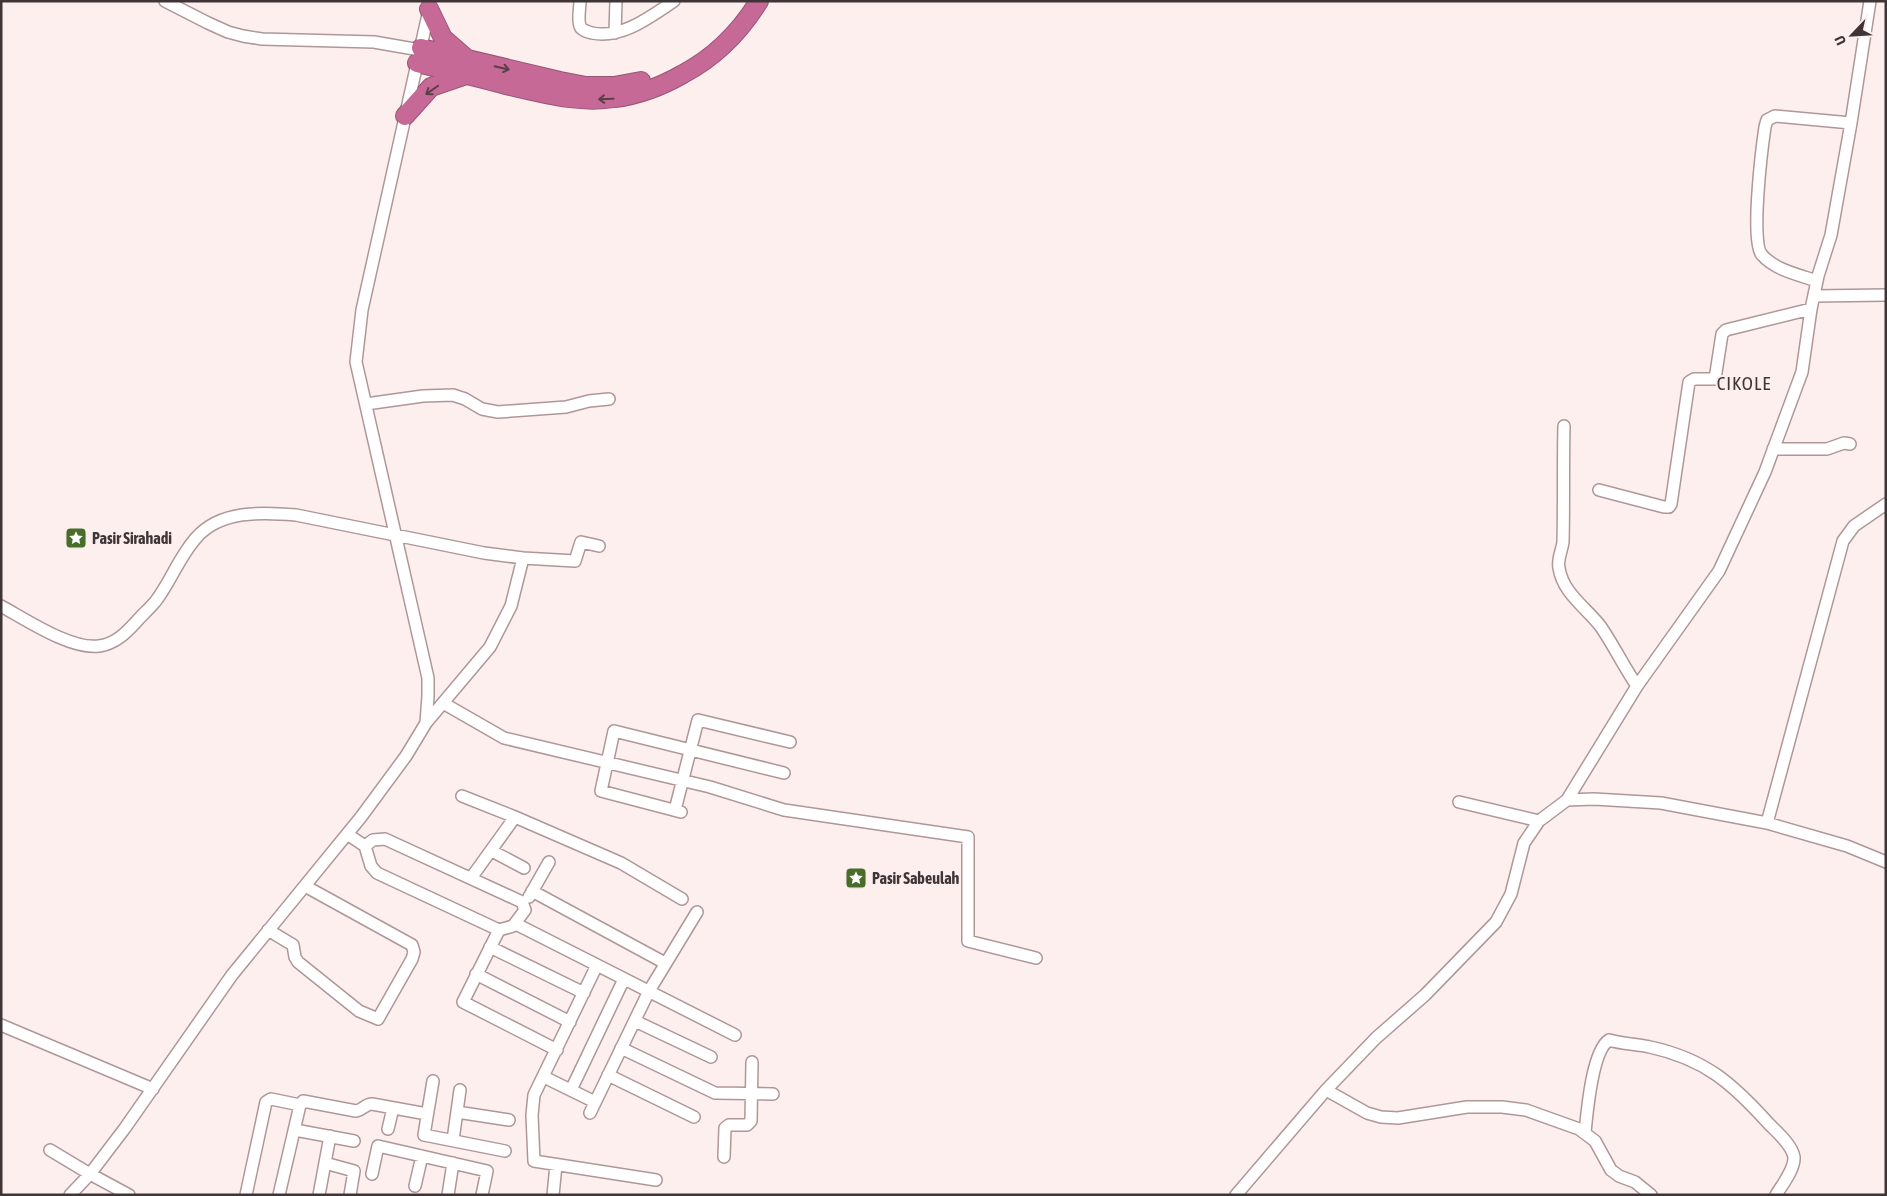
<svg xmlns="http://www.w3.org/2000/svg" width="1887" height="1196" font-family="'Asap Condensed',sans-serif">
<rect width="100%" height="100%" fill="#feefef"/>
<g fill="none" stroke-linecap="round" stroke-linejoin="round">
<g stroke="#af9798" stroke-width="14">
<path id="minor" d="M165 1 208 23 228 32 243 36 262 39 374 42 420 50
M580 1C580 8 577 22 581 28 584 31 588 32 592 33 622 39 650 17 674 1
M615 33 616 1
M1817 281C1799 275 1775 270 1762 255 1750 243 1762 147 1765 127L1767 120 1775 116 1851 123
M1814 296 1886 295
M366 404 423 396 453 395 465 399 482 409 498 412 566 407 589 401 609 399
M1564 426C1563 465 1564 503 1563 542 1562 550 1557 560 1559 568 1563 594 1587 608 1601 627 1614 646 1624 667 1637 686
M1773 449H1827L1844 443 1850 444
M1599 490 1664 507H1669L1671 504 1689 382 1694 379H1715L1722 334 1726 330 1811 309
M523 558 575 561 581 542 599 546
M1 606C25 619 71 650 99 646 115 644 126 633 136 622 142 615 149 609 155 602 170 583 179 557 196 538 220 510 262 512 296 515L484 553 523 558 511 606 490 647 426 723
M443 703 504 738 710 787 784 810 968 837V941L1036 958
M462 796 515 817 621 863 682 899
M1567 800 1594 799 1661 803 1767 823 1847 846 1886 862
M1459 802 1539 821
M675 810 698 720 790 742
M681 812 601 791 614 731 784 773
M1767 823 1843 541 1854 526 1886 504
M347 834 365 846 371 866 377 873 499 930 513 926 525 910 522 902 385 839 373 840 365 846
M492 851 524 868
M471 878 515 817
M532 891 665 963
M529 897 549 862
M516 924 735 1035
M268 930 293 945 295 957 298 962 359 1011 378 1019 412 959 414 952 412 945 305 886
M499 930 463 1002 557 1050
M490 947 584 993
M597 965 534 1095 532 1115 534 1161 656 1180
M476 974 570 1022
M635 1021 711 1057
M1 1025 153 1089
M621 1048 715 1093 773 1094
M608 1075 694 1117
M544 1077 595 1102
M433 1081 424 1135 505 1151
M571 1090 624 979
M1326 1090 1367 1113 1381 1117 1398 1118 1467 1107H1502L1526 1110 1579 1129 1595 1141 1611 1170 1619 1176 1635 1182 1651 1195
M457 1112 509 1120
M590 1113 649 991 697 912
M388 1129 393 1108
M295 1130 354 1141
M1585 1133C1587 1112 1592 1051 1609 1040 1622 1044 1636 1044 1650 1047 1705 1059 1732 1083 1769 1124 1777 1132 1792 1145 1794 1157 1795 1169 1782 1185 1776 1195
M453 1140 460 1090
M50 1150 90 1174 129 1195
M724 1157 725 1128 729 1125H747L751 1121 752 1062
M325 1163 354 1171 350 1195
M372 1174 378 1146 487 1171 482 1195
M415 1186 422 1156
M70 1195 90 1174 125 1128 232 975 361 817 406 756 426 723 428 696V678L356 362 362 310 429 10
M246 1195 266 1102 271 1099 300 1105
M279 1195 300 1105 303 1101 356 1111C363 1110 365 1104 372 1104L427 1114
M319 1195 330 1136
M448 1195 453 1163
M553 1195 556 1165
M1236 1195 1326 1090 1376 1038 1425 995 1496 922 1511 894 1524 843 1539 821 1567 800 1637 686 1719 571 1765 472 1802 372 1811 309 1818 276 1831 235 1851 123 1870 1"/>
</g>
<g stroke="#975774" stroke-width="20">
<path id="highway" d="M429 9 443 38 466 58
M421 48 560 81 586 86H614L641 81
M417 63C447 70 477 77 506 85 542 93 578 104 615 98 639 95 662 86 683 74 715 57 740 32 759 1
M405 116 431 87 466 75"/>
</g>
<use href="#minor" stroke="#fff" stroke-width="11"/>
<use href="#highway" stroke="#c66996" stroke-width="18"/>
</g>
<defs><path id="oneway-shaft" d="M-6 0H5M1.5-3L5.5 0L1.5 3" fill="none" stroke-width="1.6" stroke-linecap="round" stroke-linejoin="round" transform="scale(1.25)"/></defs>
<g stroke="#5a3f49">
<use href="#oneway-shaft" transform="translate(502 68) rotate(13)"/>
<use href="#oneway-shaft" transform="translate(432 90) rotate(145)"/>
<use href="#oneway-shaft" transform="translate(606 99) rotate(178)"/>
</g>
<defs>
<g id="sight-square" transform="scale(1.125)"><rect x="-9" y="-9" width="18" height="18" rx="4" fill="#476d28" stroke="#feefef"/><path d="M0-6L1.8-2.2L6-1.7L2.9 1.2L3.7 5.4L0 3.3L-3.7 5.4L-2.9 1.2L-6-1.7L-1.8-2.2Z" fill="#fff"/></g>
</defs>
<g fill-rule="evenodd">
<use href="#sight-square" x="76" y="538"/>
<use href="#sight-square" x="856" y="878"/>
</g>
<g text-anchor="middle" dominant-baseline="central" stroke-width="4" stroke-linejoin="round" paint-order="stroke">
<g font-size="16" font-weight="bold" fill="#3f3536" stroke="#feefef" text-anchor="start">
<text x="92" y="538">Pasir Sirahadi</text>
<text x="872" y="878">Pasir Sabeulah</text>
</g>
<g font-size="19" letter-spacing="1" fill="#3f3536" stroke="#feefef">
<text x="1744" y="383">CIKOLE</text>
</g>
</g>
<rect width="1887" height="1196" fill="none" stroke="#3f3536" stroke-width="5"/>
<g transform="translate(1852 35) rotate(245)" stroke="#feefef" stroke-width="4" paint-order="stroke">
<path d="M0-4L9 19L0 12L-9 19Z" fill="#3f3536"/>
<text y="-8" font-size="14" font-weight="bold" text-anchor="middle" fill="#3f3536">U</text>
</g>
</svg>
